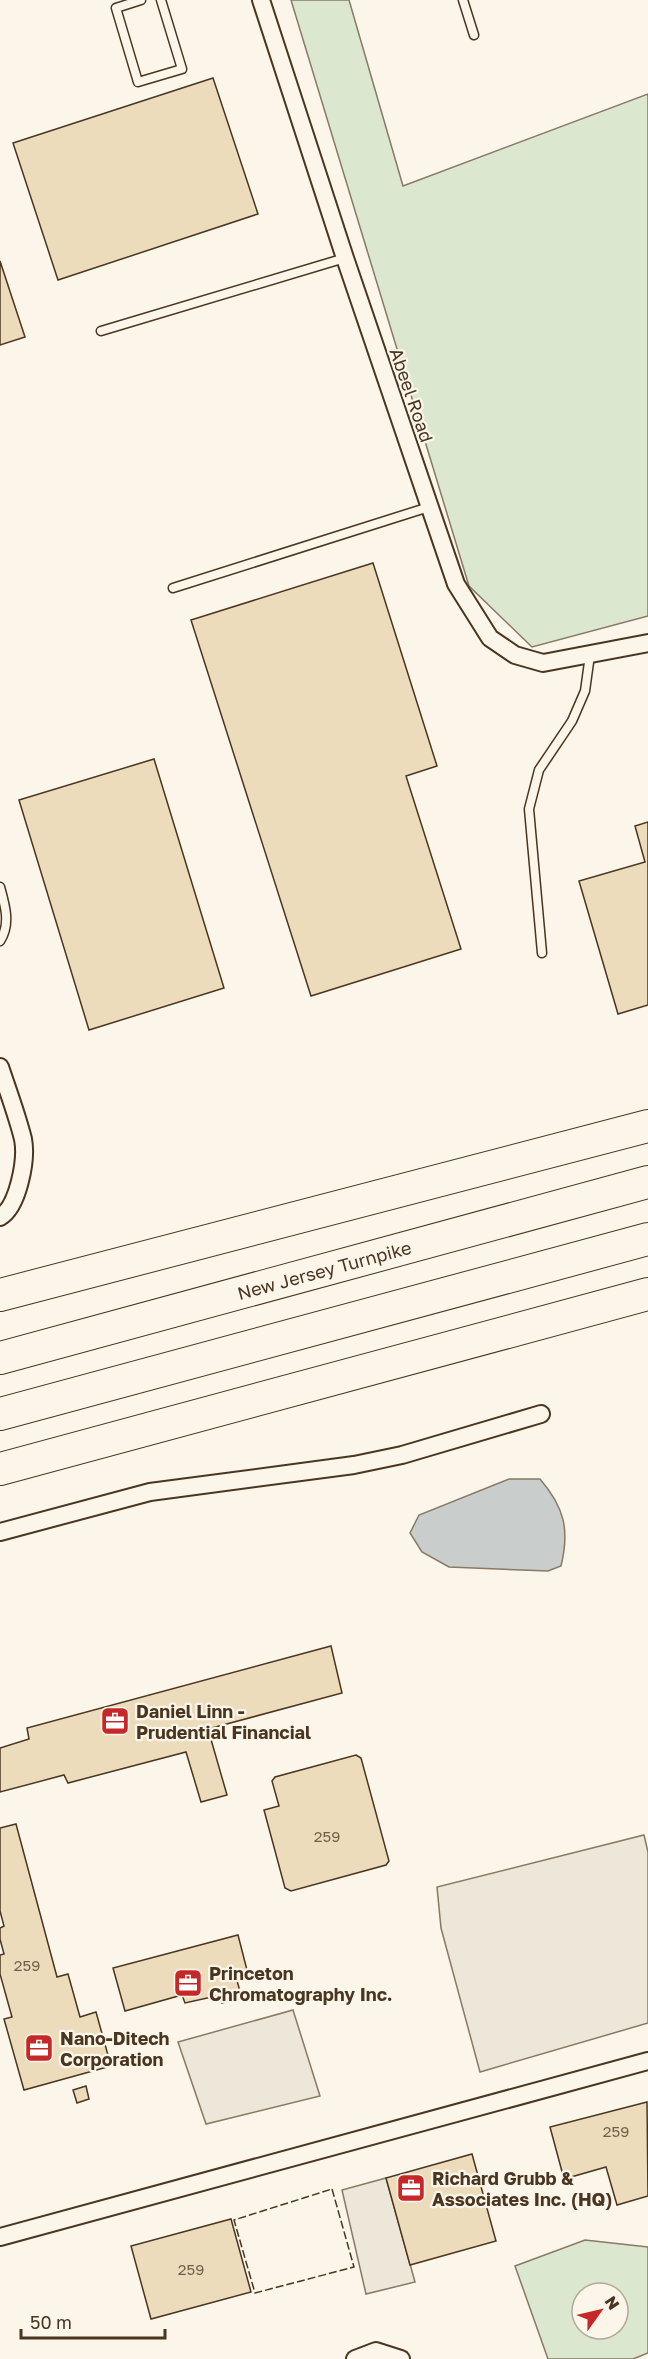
<svg xmlns="http://www.w3.org/2000/svg" width="648" height="2359" font-family="'Golos Text',sans-serif">
<rect width="100%" height="100%" fill="#fbf6e9"/>
<path fill="#dce7d0" stroke="#887966" stroke-width="1.5" fill-rule="evenodd" d="M291 0H349L403 186 648 94V616L532 647 469 586Z
M585 2240 648 2247V2353L633 2359H548L515 2266ZM582 2293H618V2329H582Z"/>
<path fill="#ede7d9" stroke="#887966" stroke-width="1.5" d="M644 1835 648 1852V2023L480 2072 441 1928 437 1887Z
M293 2010 320 2096 206 2124 178 2042Z
M386 2178 415 2282 366 2294 342 2190Z"/>
<path fill="#c9cecd" stroke="#887966" stroke-width="1.5" d="M509 1479H540C564 1507 570 1529 561 1566L548 1571 449 1567 422 1552 410 1533 419 1515Z"/>
<path fill="#ecdcbc" stroke="#4a3520" stroke-width="1.5" d="M213 78 258 214 58 280 13 143Z
M0 261 25 337 0 345Z
M373 563 437 766 406 776 461 949 311 996 191 620Z
M154 759 224 988 89 1030 19 800Z
M648 822V1005L618 1014 579 881 645 862 635 826Z
M331 1646 342 1693 208 1729 227 1795 201 1802 186 1752 68 1783 64 1775 0 1792V1748L29 1739 27 1728Z
M356 1755 361 1758 389 1861 386 1865 291 1891 285 1888 264 1810 279 1806 272 1781 275 1777Z
M16 1824 57 1977 68 1974 80 2017 96 2012 111 2066 24 2090 4 2019 12 2017 0 1974V1955L4 1954 0 1939V1928L4 1926 0 1911V1828Z
M238 1935 247 1970 235 1974 242 1998 222 2003 221 1995 185 2003 182 1995 125 2011 113 1968Z
M86 2086 89 2099 77 2103 73 2090Z
M647 2102 648 2196 617 2205 606 2167 564 2179 550 2127Z
M472 2154 496 2241 410 2265 386 2178Z
M231 2219 251 2292 151 2319 131 2246Z"/>
<g fill="none" stroke-linecap="round" stroke-linejoin="round">
<g stroke="#4a3520" stroke-width="11">
<path id="lane" d="M141 0 116 8 138 82 182 69 161 0
M463 0 474 35
M101 331 345 258
M173 588 429 507
M0 887C5 905 11 924 0 941
M542 953 529 809 539 770 572 721 585 691 590 655"/>
</g>
<g stroke="#4a3520" stroke-width="20">
<path id="street" d="M261 0 345 258 456 584 490 638 515 655 543 663 648 643
M0 1067C8 1091 17 1115 23 1139 27 1160 18 1207 0 1217
M0 1532 150 1492 354 1465 402 1455 541 1414
M0 2237 648 2061
M355 2359 376 2351 401 2359"/>
</g>
<g stroke="#4a3520" stroke-width="34">
<g id="highway">
<path d="M0 1295 648 1126"/>
<path id="s1" d="M0 1358 648 1182"/>
<path d="M0 1414 648 1239"/>
<path d="M0 1469 648 1294"/>
</g>
</g>
<use href="#lane" stroke="#fbf6e9" stroke-width="8"/>
<use href="#street" stroke="#fbf6e9" stroke-width="16"/>
<use href="#highway" stroke="#fbf6e9" stroke-width="32"/>
<path stroke="#4a3520" stroke-width="1.5" stroke-dasharray="8 3" stroke-linecap="butt" d="M332 2189 354 2267 255 2293 234 2220Z"/>
</g>
<defs>
<g id="office-square" transform="scale(1.5)"><rect x="-9" y="-9" width="18" height="18" rx="4" fill="#c62828" stroke="#fbf6e9"/><path d="M-6-3h4V-5.5h4V-3h4V5H-6ZM-1-4.5V-3h2v-1.5ZM-6 0V1H6V0Z" fill="#fff"/></g>
</defs>
<g fill-rule="evenodd">
<use href="#office-square" x="115" y="1721"/>
<use href="#office-square" x="188" y="1983"/>
<use href="#office-square" x="39" y="2048"/>
<use href="#office-square" x="411" y="2188"/>
</g>
<g text-anchor="middle" dominant-baseline="central" stroke-width="4.5" stroke-linejoin="round" paint-order="stroke">
<g font-size="15" fill="#725f47">
<text x="327" y="1836">259</text>
<text x="27" y="1965">259</text>
<text x="616" y="2131">259</text>
<text x="191" y="2269">259</text>
</g>
<g font-size="18" fill="#4a3520" stroke="#fbf6e9">
<text transform="translate(412 395) rotate(71)">Abeel Road</text>
<text stroke="none"><textPath href="#s1" startOffset="336">New Jersey Turnpike</textPath></text>
</g>
<g font-size="18" font-weight="bold" fill="#4a3520" stroke="#fbf6e9" text-anchor="start">
<text x="136" y="1711">Daniel Linn -<tspan x="136" dy="21">Prudential Financial</tspan></text>
<text x="209" y="1973">Princeton<tspan x="209" dy="21">Chromatography Inc.</tspan></text>
<text x="60" y="2038">Nano-Ditech<tspan x="60" dy="21">Corporation</tspan></text>
<text x="432" y="2178">Richard Grubb &amp;<tspan x="432" dy="21">Associates Inc. (HQ)</tspan></text>
</g>
</g>
<g transform="translate(600 2311) rotate(56)"><circle r="28" fill="#fbf6e9" stroke="#b4a999" stroke-width="1.5"/>
<path d="M0-4.5L10 22L0 15L-10 22Z" fill="#c62828"/>
<text y="-9" font-size="16" font-weight="bold" text-anchor="middle" fill="#4a3520">N</text>
</g>
<path d="M21 2329v9h144v-9" fill="none" stroke="#4a3520" stroke-width="3"/>
<text x="30" y="2329" font-size="18" fill="#4a3520" stroke="#fbf6e9" stroke-width="4.5" paint-order="stroke">50 m</text>
</svg>
